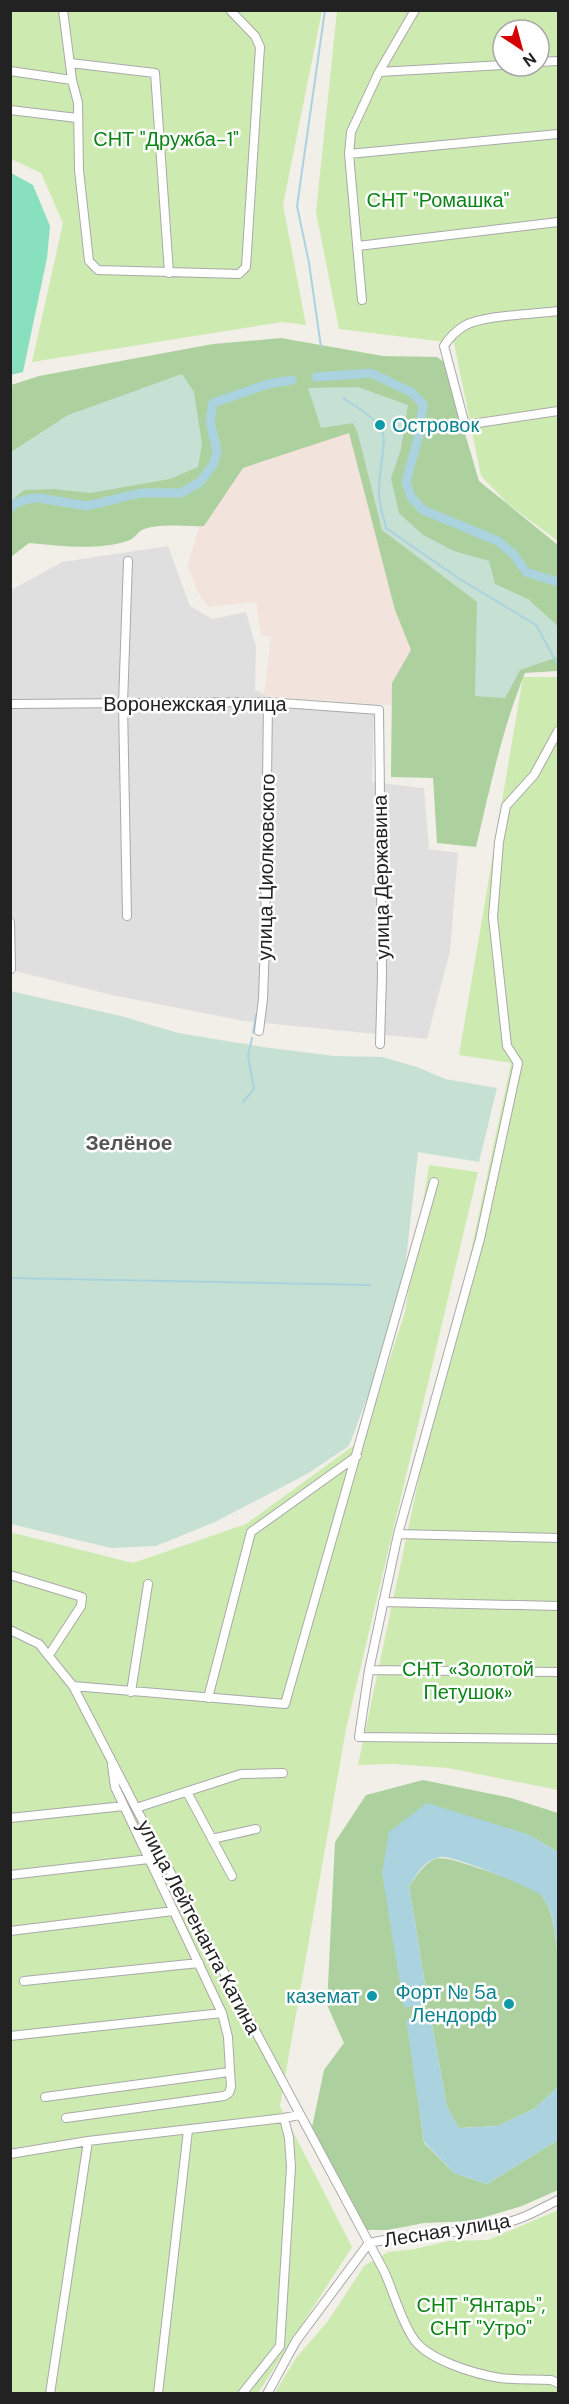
<svg xmlns="http://www.w3.org/2000/svg" width="569" height="2404" font-family="'DM Sans',sans-serif">
<rect width="100%" height="100%" fill="#f2efe9"/>
<path fill="#e0dfdf" d="M168 546 190 606 212 619 246 612 256 647 255 690 293 708 374 713 372 782 424 788 429 849 458 853 450 951 427 1039 244 1021 112 995 11 970V590L62 562Z"/>
<path fill="#f3e3dd" d="M352 426 467 689 390 705 264 696 271 637 261 635 256 602 208 607 199 594 187 566 203 515 238 461Z"/>
<path fill="#cdebb0" fill-rule="evenodd" d="M11 11H322L283 205 306 325 282 322 32 362 63 223 41 173 11 159Z
M337 11H558V541L509 505 481 476 454 343 339 329 316 212ZM503 30H539V66H503Z
M523 677H558V1790L448 1768 394 1764 358 1765 435 1402 452 1340 511 1063 459 1055Z
M429 1165 478 1172 346 1729 280 2106 352 2247 258 2393H11L10 1532 133 1563 246 1524 364 1438 405 1312Z
M558 2210V2393L274 2394 296 2358 328 2321 364 2266 388 2252 415 2249 448 2241 488 2240Z"/>
<path fill="#add19e" d="M281 338 383 356 437 357 444 362 479 481 558 545V674L557 671 525 673C502 729 490 788 476 847L437 843 433 778 391 777 392 683 411 650 395 610 349 433 243 468 204 526C185 527 163 523 144 529 138 531 136 537 130 540 100 551 61 546 29 543L11 557V385L39 376 213 344Z
M423 1780 511 1798 558 1813V1852L527 1834 389 1832 428 2003 409 1886C433 1853 435 1854 472 1866 487 1871 531 1885 540 1894 567 1917 558 2049 558 2087L534 2109 497 2126 459 2128 447 2107 431 2019 407 2021 424 2143 454 2173 487 2184 558 2140V2190L522 2206 472 2221 424 2223 388 2230H363L312 2127 324 2070 344 2043 327 2005 335 1842 366 1795Z"/>
<path fill="#c6e0d4" d="M182 374 194 392 202 444 198 467 170 479 90 493 54 489 24 490 11 501V452L68 415Z
M358 387 408 405 401 449 391 478 399 513 423 535 454 551 489 561 495 584 528 599 558 626V657L520 670 505 698 475 696 477 602 382 530 358 434 353 423 321 428 308 388Z
M10 991 121 1016 178 1033 263 1047 334 1056 382 1057 417 1067 445 1079 497 1088 479 1162 418 1152 406 1260 398 1304 380 1363 349 1446 307 1474 215 1522 156 1546 111 1548 11 1524Z"/>
<path fill="#88e0be" d="M11 173 33 185 50 226 47 258 23 372 11 375Z"/>
<path fill="#aad3df" d="M427 1803 527 1834 558 1852V1958C555 1938 555 1912 542 1896 535 1888 453 1856 443 1857 425 1858 418 1873 409 1886L428 2003 404 2008 382 1873 389 1832Z
M431 2019 447 2107 459 2128 497 2126 534 2109 558 2087V2140L487 2184 454 2173 424 2142 406 2020Z"/>
<g fill="none" stroke-linecap="round" stroke-linejoin="round">
<path stroke="#aad3df" stroke-width="2" d="M321 347 309 263 297 206 325 10
M343 398C402 434 380 434 379 491 378 503 384 517 386 528L458 578 536 625 558 665
M253 1033 256 1015
M243 1102 254 1089 248 1056 252 1038
M10 1278 370 1285"/>
<path stroke="#aad3df" stroke-width="9" d="M316 377 371 373 411 392 423 404 419 435 406 481 411 497 423 510 498 541 514 555 526 572 558 582
M10 508 16 503 28 499 39 498 87 506 140 493H181L200 482 213 465 217 452 210 421 213 403 268 384 292 380"/>
<g stroke="#a9a9a9" stroke-width="10">
<path id="street" d="M63 10 72 80 78 103 79 170 89 261 98 270 239 274 246 267 260 47 255 36 230 10
M415 10 379 72 503 65
M539 62 558 61
M70 63 155 73 169 273
M10 71 72 80
M10 110 77 118
M349 154 558 134
M358 246 558 222
M362 300 349 154 351 132 379 72
M558 311C536 314 482 315 464 326 456 331 449 338 444 346L465 425 558 411
M10 704 268 702 379 710 382 975 380 1044
M558 731 534 775 506 806 499 842 493 917 507 1046 518 1063 480 1239 398 1534 369 1670 359 1737 558 1739
M127 916 123 704 128 561
M10 922 11 969
M259 1031 263 999 265 942 268 702
M398 1534 558 1538
M10 1575 82 1597 81 1606 49 1655
M383 1602 558 1606
M10 1630 39 1644 73 1686 136 1808 384 2271C394 2293 400 2318 413 2338 427 2360 475 2374 500 2378 516 2380 534 2379 551 2380L558 2383
M369 1670 558 1672
M73 1686 285 1704 434 1182
M131 1692 148 1584
M208 1698 251 1532 357 1456
M187 1792 232 1876
M136 1808 241 1774 283 1773
M10 1818 124 1806
M212 1839 256 1829
M10 1875 149 1859
M10 1931 173 1911
M24 1981 199 1963
M10 2036 222 2013
M45 2097 229 2072
M66 2118 224 2096 229 2093 231 2087 228 2037 222 2013 115 1787 112 1765
M10 2154 88 2141 284 2118
M50 2394 88 2141
M158 2394 188 2130
M242 2394 280 2346 291 2167 289 2138 284 2118 299 2115
M267 2394 296 2341 369 2243C418 2232 473 2236 521 2218 534 2213 546 2206 558 2200"/>
</g>
<use href="#street" stroke="#fff" stroke-width="8"/>
</g>
<g fill="#0f9aa8" stroke="#fff" stroke-width="2">
<circle cx="380" cy="425" r="6"/>
<circle cx="372" cy="1996" r="6"/>
<circle cx="509" cy="2004" r="6"/>
</g>
<g text-anchor="middle" dominant-baseline="central" stroke-width="5" stroke-linejoin="round" paint-order="stroke">
<g font-size="20" fill="#0c8416" stroke="#fff">
<text x="166" y="139">СНТ "Дружба-1"</text>
<text x="438" y="200">СНТ "Ромашка"</text>
<text x="468" y="1669">СНТ «Золотой<tspan x="468" dy="23">Петушок»</tspan></text>
<text x="481" y="2305">СНТ "Янтарь",<tspan x="481" dy="23">СНТ "Утро"</tspan></text>
</g>
<g font-size="20" fill="#0d838f" stroke="#fff" text-anchor="end">
<text x="392" y="425" text-anchor="start">Островок</text>
<text x="497" y="1992">Форт № 5а<tspan x="497" dy="23">Лендорф</tspan></text>
<text x="360" y="1996">каземат</text>
</g>
<g font-size="20" fill="#222" stroke="#fff">
<text x="195" y="704">Воронежская улица</text>
<text transform="translate(266 867) rotate(-89)">улица Циолковского</text>
<text transform="translate(381 877) rotate(-91)">улица Державина</text>
<text transform="translate(199 1927) rotate(62)">улица Лейтенанта Катина</text>
<text transform="translate(447 2230) rotate(-9)">Лесная улица</text>
</g>
<g font-size="21" font-weight="bold" fill="#555" stroke="#fff">
<text x="129" y="1143">Зелёное</text>
</g>
</g>
<rect width="569" height="2404" fill="none" stroke="#222222" stroke-width="24"/>
<g transform="translate(521 48) rotate(144)"><circle r="28" fill="#ffffff" stroke="#a7a7a7" stroke-width="1.5"/>
<path d="M0-4.5L10 22L0 15L-10 22Z" fill="#d40000"/>
<text y="-9" font-size="16" font-weight="bold" text-anchor="middle" fill="#222222">N</text>
</g>
</svg>
